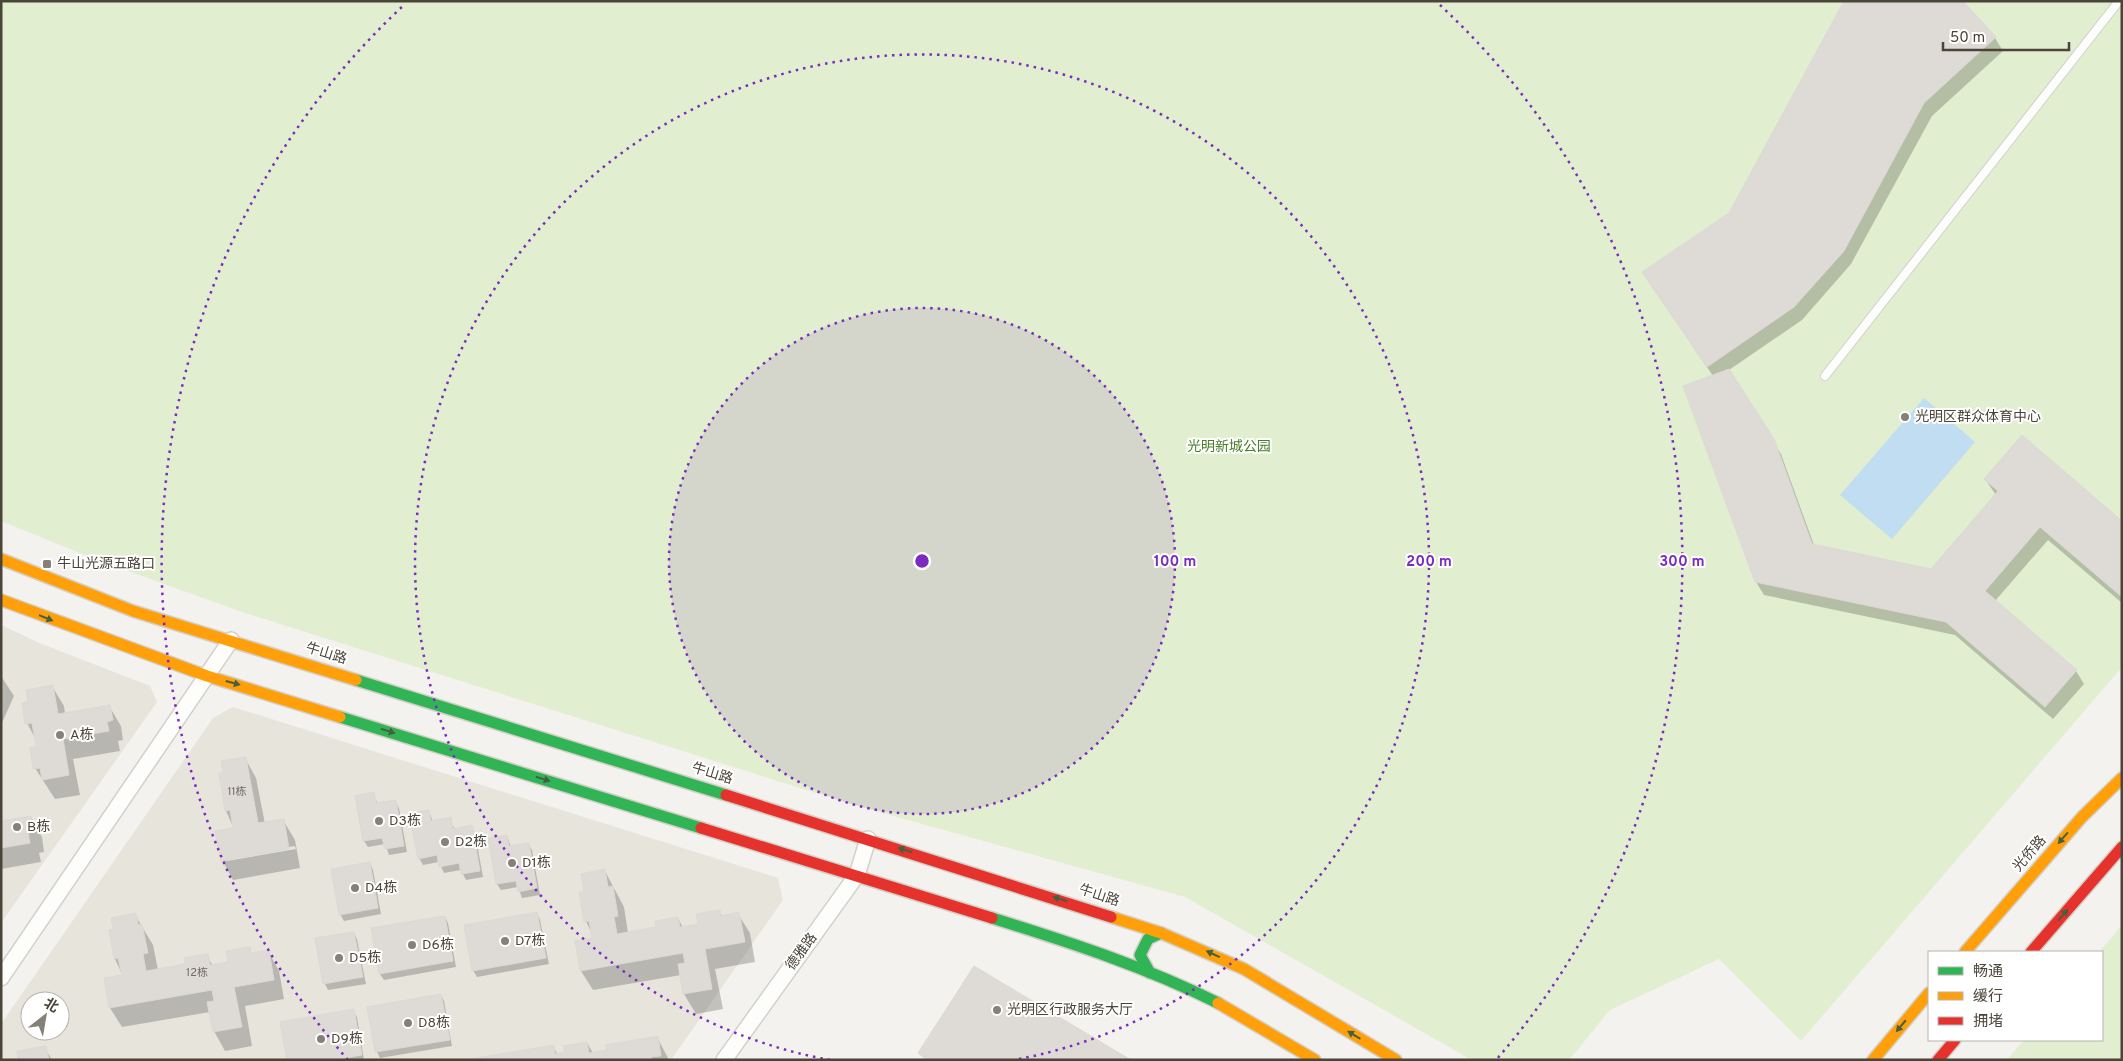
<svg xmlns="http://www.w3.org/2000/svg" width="2123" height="1061" font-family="Overpass,'Noto Sans SC',sans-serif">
<rect width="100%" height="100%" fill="#f4f2ee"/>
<path fill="#e7e4dc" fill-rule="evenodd" d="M1 625 37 642 150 686 157 702 1 923Z
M233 707 778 878 783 900 671 1060H1V1024L213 718ZM30 1001H60V1031H30Z"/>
<path fill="#e1eecf" d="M1 1H2112L2122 9V667L1801 1041 1719 959 1610 1010 1569 1060H1472L1185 897 854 805 242 612 92 558 1 521Z
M2122 925V1060H2007L2024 1040H2102V952H2099Z"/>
<path fill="#c0ddf1" d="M1924 398 1975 442 1892 539 1840 495Z"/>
<path fill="#0003" fill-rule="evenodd" d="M1961 1 1995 38 2003 51 1932 116 1851 264 1802 320 1729 370 1781 454 1814 545 1931 570 1996 495 1985 479 2122 522V603L2048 540 1995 601 2076 671 2084 684 2053 719 1955 635 1764 595 1756 582 1713 376 1652 286Z
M1 676 14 696 1 725Z
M52 686 64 706 65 714 109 706 121 726 123 740 118 741 120 751 73 759 80 795 55 799 35 768 36 740 27 723 30 703Z
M245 758 256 778 265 824 283 820 295 840 300 868 233 880 222 860 234 829 226 811 220 774H225ZM295 846 296 849 227 861V858Z
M373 794 378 804 395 801 399 808 407 852 389 855 385 844 368 847 364 841 356 797Z
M429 811 433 822 450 819 455 830 471 827 475 833 483 877 466 880 461 870 444 873 439 862 423 865 419 858Z
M31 817 42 837 44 852 39 853 41 862 1 869V822Z
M507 836 511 847 528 844 532 850 540 895 522 898 518 887 501 890 497 884Z
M370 863 373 870 381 914 344 921 340 914Z
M605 871 624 907 628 933 657 928 678 918 683 928 700 925 719 911 723 917 738 914 750 933 755 962 715 969 723 1009 696 1014 684 994 681 975 593 990 581 971 594 939 586 921 585 893Z
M537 913 540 920 549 964 477 977 473 970Z
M135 915 153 945 158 970 187 965 207 956 213 966 229 963 249 948 252 954 268 951 279 971 284 999 245 1006 252 1046 225 1051 214 1031 210 1012 122 1027 110 1008 105 979 123 976 115 959V930Z
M445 917 448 923 456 967 384 980 380 974Z
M354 933 357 939 366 984 328 990 325 984 317 940Z
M441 995 444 1001 452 1046 380 1058 377 1052 369 1008Z
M353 1011 357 1017 364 1060H288Z
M657 1037 669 1060H476L553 1046 558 1055 587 1043 593 1053Z
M45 1048 52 1060H20Z"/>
<path fill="#dedbd6" stroke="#dcd9d4" d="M1844 1H1963L1996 37 1924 103 1844 251 1794 307 1707 367 1642 272 1729 213Z
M1729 369 1774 439 1812 544 1931 569 1998 491 1984 479 2022 435 2122 521V597L2040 527 1985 591 2077 670 2045 707 1946 622 1755 582 1683 386Z
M53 685 58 714 110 705 113 720 107 722 109 731 63 739 69 775 42 780 40 768 33 769 30 748 36 747 32 723 25 724 22 703 28 702 26 690Z
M246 757 258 823 284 819 289 849 221 861 215 831 233 828 230 810 225 811 219 773H223L221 761Z
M374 792 376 803 396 800 404 846 385 849 382 838 363 841 355 796Z
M429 810 431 821 451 817 453 829 472 825 480 871 461 874 459 863 439 867 437 855 418 859 409 813Z
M31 816 34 832 28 833 30 843 1 848V821Z
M507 835 509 846 529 843 537 888 518 892 516 881 496 884 488 838Z
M370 862 378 908 339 915 331 869Z
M605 869 608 887 613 886 618 916 614 917 617 934 656 927 655 921 678 917 680 927 698 924 696 914 720 910 721 916 739 912 745 942 705 949 712 989 683 994 678 964 685 963 683 953 580 971 575 941 592 938 589 921 584 922 579 892H584L581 874Z
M537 912 546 958 472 971 464 925Z
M136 913 138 925 142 924 148 953 143 954 146 971 185 964 184 958 208 954 210 965 228 962 226 951 250 947 251 953 269 950 274 980 234 987 242 1027 213 1032 207 1002 214 1001 212 990 109 1008 104 978 122 975 118 958 114 959 109 930 113 929 111 918Z
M445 916 453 961 379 974 371 928Z
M354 932 363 977 323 984 315 938Z
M974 966 1131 1060H927L918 1053Z
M441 994 450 1040 375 1052 367 1007Z
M354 1009 362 1055 335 1060H287L280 1022Z
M658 1036 661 1056 651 1057 652 1060 470 1059 554 1045 555 1054 565 1052 563 1046 587 1042 589 1053 607 1050 606 1045Z
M46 1046 49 1060H18L17 1051Z"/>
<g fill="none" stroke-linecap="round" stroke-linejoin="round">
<g stroke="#d2d0cb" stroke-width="10">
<path id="lane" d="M1825 376 2119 1"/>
</g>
<g stroke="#d2d0cb" stroke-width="18">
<path id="street" d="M1 978 231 640
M724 1060 857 875 868 839"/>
</g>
<g stroke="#d3cfc5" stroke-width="14">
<path id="fast" d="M356 680 726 795
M340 717 701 828
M992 918C1069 942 1146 967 1218 1003
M1150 973 1140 955 1148 939 1161 933"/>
</g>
<g stroke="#d3cfc5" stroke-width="14">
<path id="slow" d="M1 559 133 611 356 680
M1 600 207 676 340 717
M1111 917 1161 933 1244 969 1396 1060
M1965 952 2082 817 2122 778
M1218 1003 1315 1060
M1873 1060 1929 993"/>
</g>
<g stroke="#d3cfc5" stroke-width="14">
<path id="jam" d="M726 795 1111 917
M701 828 992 918
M2031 952 2122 847
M1938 1060 1955 1040"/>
</g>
<use href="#lane" stroke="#fdfdfc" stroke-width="8"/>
<use href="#street" stroke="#fdfdfc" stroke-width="15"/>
<use href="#fast" stroke="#30b455" stroke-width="11"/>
<use href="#slow" stroke="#ff9f0a" stroke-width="11"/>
<use href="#jam" stroke="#e5322d" stroke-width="11"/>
</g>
<defs><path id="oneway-solid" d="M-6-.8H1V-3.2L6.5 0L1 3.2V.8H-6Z" transform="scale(1.25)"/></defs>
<g fill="#446040">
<use href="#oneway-solid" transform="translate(46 618) rotate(22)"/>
<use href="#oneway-solid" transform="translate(233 683) rotate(15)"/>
<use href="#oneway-solid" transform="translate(388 731) rotate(17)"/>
<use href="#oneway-solid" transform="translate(543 779) rotate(17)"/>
<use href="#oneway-solid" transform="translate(2063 838) rotate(131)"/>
<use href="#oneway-solid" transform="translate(905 850) rotate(-163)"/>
<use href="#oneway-solid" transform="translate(1060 899) rotate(-163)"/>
<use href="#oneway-solid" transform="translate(2063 915) rotate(-49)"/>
<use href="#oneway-solid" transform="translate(1213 954) rotate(-155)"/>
<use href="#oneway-solid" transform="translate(1901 1026) rotate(130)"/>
<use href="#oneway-solid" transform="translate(1354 1035) rotate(-149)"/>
</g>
<circle cx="922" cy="561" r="253" fill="#7b2cbf" fill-opacity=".12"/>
<g fill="none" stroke="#7b2cbf" stroke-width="2.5" stroke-dasharray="2.5 5">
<circle cx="922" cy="561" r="253"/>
<path d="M830 1060A507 507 0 1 1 1014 1060"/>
<path d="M348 1060A760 760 0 0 1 404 5M1440 5A760 760 0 0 1 1496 1060"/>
</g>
<g fill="#868178" stroke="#fff" stroke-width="2">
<circle cx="1905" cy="417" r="5"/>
<rect x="42" y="559" width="10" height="10" rx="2.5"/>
<circle cx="60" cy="735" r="5"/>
<circle cx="379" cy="821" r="5"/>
<circle cx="17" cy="827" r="5"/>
<circle cx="445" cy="842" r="5"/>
<circle cx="512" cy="863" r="5"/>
<circle cx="355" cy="888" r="5"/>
<circle cx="505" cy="941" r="5"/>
<circle cx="412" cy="945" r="5"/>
<circle cx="339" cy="958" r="5"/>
<circle cx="997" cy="1010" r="5"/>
<circle cx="408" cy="1023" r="5"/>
<circle cx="321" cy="1039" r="5"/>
</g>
<g text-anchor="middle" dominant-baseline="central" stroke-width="4" stroke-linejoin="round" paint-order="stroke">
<g font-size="11" fill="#706a61">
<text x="237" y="792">11栋</text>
<text x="197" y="973">12栋</text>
</g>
<g font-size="14" fill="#4b4439" stroke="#fff" text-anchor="start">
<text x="1915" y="417">光明区群众体育中心</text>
<text x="57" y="564">牛山光源五路口</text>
<text x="70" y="735">A栋</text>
<text x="389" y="821">D3栋</text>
<text x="27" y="827">B栋</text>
<text x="455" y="842">D2栋</text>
<text x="522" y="863">D1栋</text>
<text x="365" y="888">D4栋</text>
<text x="515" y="941">D7栋</text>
<text x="422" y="945">D6栋</text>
<text x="349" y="958">D5栋</text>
<text x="1007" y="1010">光明区行政服务大厅</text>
<text x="418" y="1023">D8栋</text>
<text x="331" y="1039">D9栋</text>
</g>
<g font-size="14" fill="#4a7f2a" stroke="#fff">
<text x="1229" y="447">光明新城公园</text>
</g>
<g font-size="14" fill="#4b4439" stroke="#fff">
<text transform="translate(326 654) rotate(17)">牛山路</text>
<text transform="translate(712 774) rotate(17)">牛山路</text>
<text transform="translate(2030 854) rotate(-49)">光侨路</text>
<text transform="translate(1099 896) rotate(18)">牛山路</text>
<text transform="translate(802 952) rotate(-54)">德雅路</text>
</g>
</g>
<circle cx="922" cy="561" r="8" fill="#7b2cbf" stroke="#fff" stroke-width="2.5"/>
<g font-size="15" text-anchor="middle" font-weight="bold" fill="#7b2cbf" stroke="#fff" stroke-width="4" stroke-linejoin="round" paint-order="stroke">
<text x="1175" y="566">100 m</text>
<text x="1429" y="566">200 m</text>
<text x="1682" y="566">300 m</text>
</g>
<rect width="2123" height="1061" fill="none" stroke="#4b4439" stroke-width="5"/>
<rect x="1928" y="951" width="175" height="90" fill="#ffffff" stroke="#b7b4b0"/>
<rect x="1938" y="967" width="25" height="8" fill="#30b455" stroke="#b7b4b0"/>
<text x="1973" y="976" font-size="15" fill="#4b4439">畅通</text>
<rect x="1938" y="992" width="25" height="8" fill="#ff9f0a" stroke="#b7b4b0"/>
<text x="1973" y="1001" font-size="15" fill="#4b4439">缓行</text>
<rect x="1938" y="1017" width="25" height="8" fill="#e5322d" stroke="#b7b4b0"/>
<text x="1973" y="1026" font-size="15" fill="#4b4439">拥堵</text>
<g transform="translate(45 1016) rotate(31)"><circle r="24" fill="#ffffff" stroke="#b7b4b0"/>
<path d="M0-4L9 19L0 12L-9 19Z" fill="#868178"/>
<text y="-8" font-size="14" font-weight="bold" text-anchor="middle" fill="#4b4439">北</text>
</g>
<path d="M1943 42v8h126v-8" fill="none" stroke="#4b4439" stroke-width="2.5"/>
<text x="1950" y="42" font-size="15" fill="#4b4439" stroke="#ffffff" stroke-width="4" paint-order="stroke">50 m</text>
</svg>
